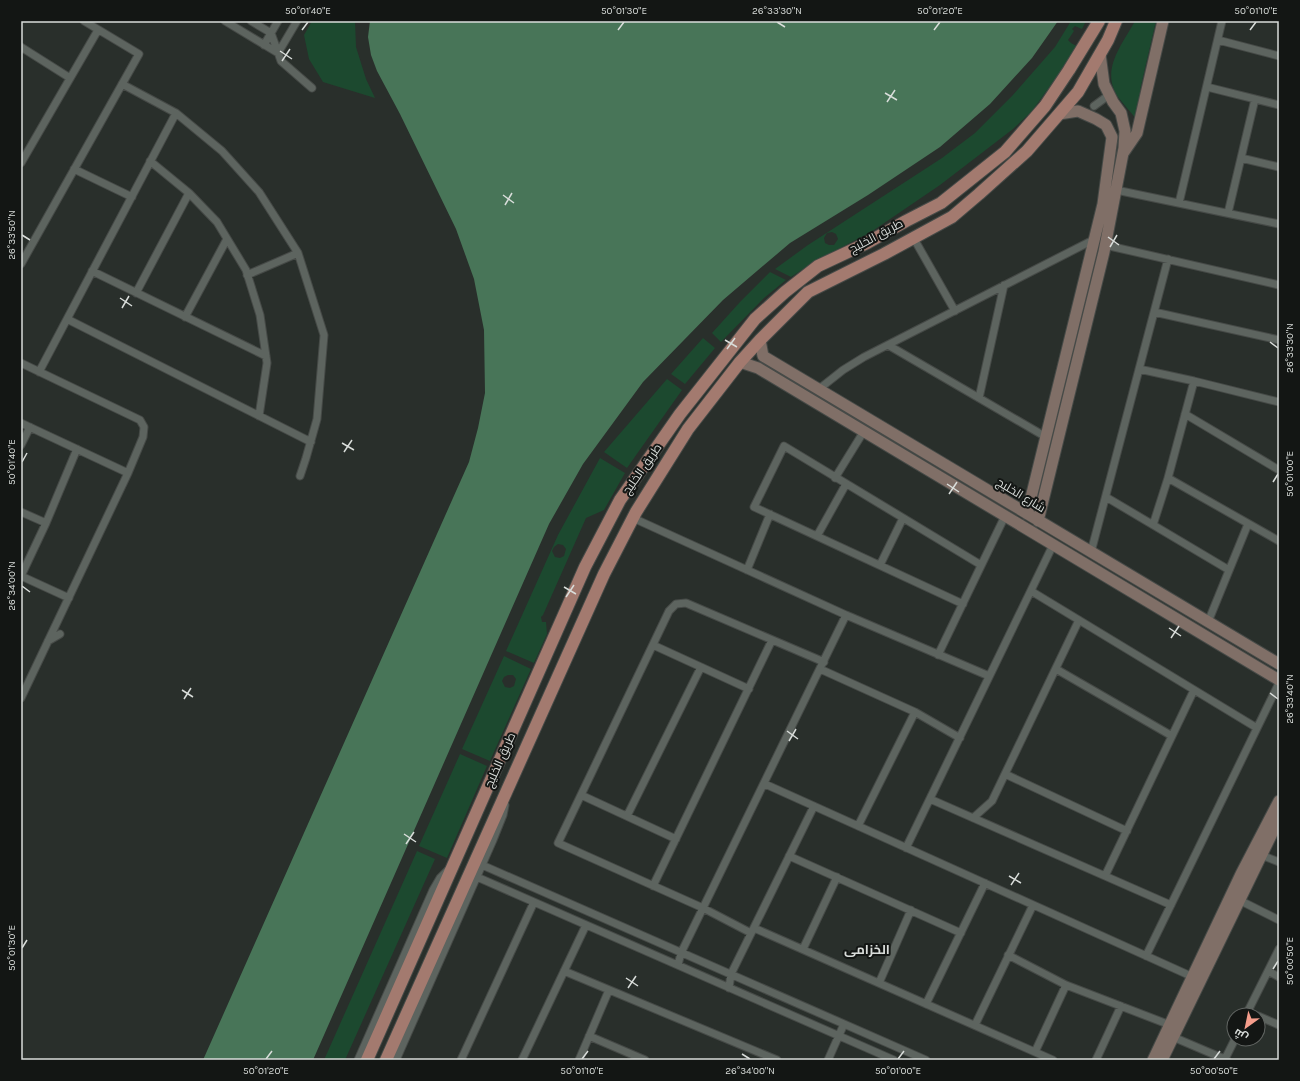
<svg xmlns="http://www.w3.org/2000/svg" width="1300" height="1081" font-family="Karla,Cairo,sans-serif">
<rect width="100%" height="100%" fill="#292f2b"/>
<path fill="#1c492f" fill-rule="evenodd" d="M312 21H355L356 47 366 79 375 98 323 82 309 59 304 35Z
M1071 21H1086L1082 29 1075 26 1072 29 1074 31 1068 40C1071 44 1074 44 1078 47L1032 111 1013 129 940 185 871 232 817 260 791 277 775 269 808 245 942 158 975 133 1012 96 1055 47ZM832 232 836 234 838 239 834 245H829L825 243 824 238 827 233Z
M1135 21H1156L1140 90 1143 92 1136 119C1131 112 1124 105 1118 97 1100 70 1122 45 1135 21Z
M770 272 786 280 764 298 721 342 712 333 740 302Z
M703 338 715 348 685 384 671 374Z
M667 379 682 390 627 468 604 452Z
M600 458 625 473 604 510 586 518 543 615 541 617 542 622H546L547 634 534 663 506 651 558 535ZM558 544 563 545 566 549 564 556 560 558 555 557 552 551 554 547Z
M504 656 531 669 490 761 462 749ZM508 675H513L516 679 514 686 510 688 505 687 502 681 504 677Z
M460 754 487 766 447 858 419 846Z
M417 851 435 859 345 1060H324Z"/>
<path fill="#487558" d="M370 21H1058L1032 58 990 104 940 147 868 195 790 243 723 300 643 382 583 464 549 524 313 1060H203L469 462 478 428 485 393 484 330 474 279 456 229 400 114 377 71 371 55 368 37Z"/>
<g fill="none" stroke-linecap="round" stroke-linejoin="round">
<g stroke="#464a47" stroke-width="9">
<path id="street" d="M225 21 278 53
M251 21 271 33 281 61 312 88
M1218 40 1279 56
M264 45 278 21
M21 47 70 78
M278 53 297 21
M1207 87 1279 105
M1094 106 1109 95
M176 113 222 151 259 192 298 253 324 335 317 419 306 458 300 476
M1241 158 1279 167
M150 161 189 193 217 222 246 270 260 315 267 363 259 416
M21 163 98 30
M74 169 132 197
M1116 190 1279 224
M1179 203 1222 21
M1228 213 1255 99
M913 237 955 311
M1105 245 1279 285
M21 264 139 54 84 21
M92 271 266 356
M247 275 298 253
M136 293 189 193
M1154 312 1279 340
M185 317 227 239
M67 319 311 442
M888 345 1046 437
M21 363 140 420 144 427 143 437 128 473 21 698
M1139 369 1194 381 1279 402
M39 372 176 113 122 84
M819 389 843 370 864 357 1095 239
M979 398 1004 285
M1185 414 1279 470
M21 423 128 473
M21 445 30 427
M835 478 864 431
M1168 478 1279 541
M1106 497 1229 570
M21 512 46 523
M633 518 846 615 989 676
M1153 525 1168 478 1194 381
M817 536 846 484
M1091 552 1168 259
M880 565 903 518
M747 570 770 514
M21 576 46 523 77 449
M21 576 69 598
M1031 591 1257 728
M963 604 754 507 784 446 981 565
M1208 622 1248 524
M48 641 60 634
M653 645 749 689
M938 655 1005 516
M820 669 915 712 858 826
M1056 669 1172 736
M915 712 960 738
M1005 774 1127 831
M765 784 1193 977
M581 795 676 839
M930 799 1171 905
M627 816 701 667
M973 818 992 801 1079 620
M906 848 1053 545
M1261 855 1279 862
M789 856 961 933
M482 865 926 1060
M1105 876 1194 690
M477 877 894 1060
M653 886 772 640
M1239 900 1279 920
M754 928 1053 1060
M751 933 703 908 558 843 669 611 676 604 686 603 824 662
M803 949 837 877
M1008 955 1066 985 1170 1025
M1146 956 1279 683
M678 965 681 953 846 615
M564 971 777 1060
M1268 971 1279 977
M879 983 911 910
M729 988 731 974 814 806
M926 1004 985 883
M1246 1015 1279 949
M1258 1016 1279 1025
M975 1025 1033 905
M589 1036 645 1060
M1173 1037 1227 1060
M1035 1052 1066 985
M1225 1059 1235 1039
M358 1060 433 890 440 878 448 870
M396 1060 493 840 503 815 505 805
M461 1060 534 902
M522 1060 586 925
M579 1060 609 990
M828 1060 844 1024
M1096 1060 1121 1006"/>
</g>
<g stroke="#464a47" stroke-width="13">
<path id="secondary" d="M1124 152 1137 133 1163 21
M760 340 763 356 1279 664
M740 362 758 368 1279 680
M1027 514 1103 204 1112 137 1106 125 1096 119 1078 111 1059 114
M1038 521 1104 252 1124 148 1125 131 1121 113 1113 102 1104 84 1100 54
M1153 1060 1241 874 1279 801
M1162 1060 1279 819"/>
</g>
<g stroke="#464a47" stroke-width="14">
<path id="primary" d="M367 1060 585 567 620 500 680 414 755 319 785 292 818 266 867 243 906 221 941 203 1005 152 1045 106 1069 70 1099 21
M386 1060 604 574 636 512 688 429 740 362 760 340 808 292 884 254 952 217 979 194 1027 151 1078 92 1108 40 1116 21"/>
</g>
<use href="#street" stroke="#5d645f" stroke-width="7"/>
<use href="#secondary" stroke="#806f67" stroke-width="11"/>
<use href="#primary" stroke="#a37a6f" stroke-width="12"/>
</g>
<path fill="none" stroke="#d9ddda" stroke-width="1.5" d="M777 22 785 27M302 30 308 22M618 30 624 22M934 30 940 22M1250 30 1256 22M280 51 292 59M282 61 290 49M885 93 897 100M887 102 895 90M503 195 514 203M505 205 512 193M22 235 30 240M1108 237 1119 245M1110 247 1117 235M120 298 132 306M122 308 129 296M725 340 737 347M1270 342 1278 348M727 349 735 338M342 443 354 450M344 452 352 440M22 462 27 453M1273 482 1278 474M947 484 959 492M949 494 957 482M22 586 30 592M564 587 576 594M566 597 574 585M1169 628 1181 636M1171 638 1179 626M182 690 193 697M1270 693 1278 699M184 699 191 688M787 731 798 739M789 741 796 729M404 834 416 842M406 844 414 832M1009 876 1021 883M1011 885 1019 873M22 948 27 940M1273 969 1278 961M626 978 638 986M628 988 636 976M742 1054 750 1059M266 1059 272 1051M582 1059 588 1051M898 1059 904 1051M1214 1059 1220 1051"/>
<g text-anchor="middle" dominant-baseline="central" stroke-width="4" stroke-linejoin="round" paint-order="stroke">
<g font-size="12" fill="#d9ddda" stroke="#131614">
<text transform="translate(876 236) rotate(-28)">طريق الخليج</text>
<text transform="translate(642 469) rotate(-55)">طريق الخليج</text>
<text transform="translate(1021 495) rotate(31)">شارع الخليج</text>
<text transform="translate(500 760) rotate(-66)">طريق الخليج</text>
</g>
<g font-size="13" font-weight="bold" fill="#d9ddda" stroke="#131614">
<text x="867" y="949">الخزامى</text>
</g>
</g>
<rect width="1300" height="1081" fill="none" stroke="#131614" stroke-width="44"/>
<g transform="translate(1246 1027) rotate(213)"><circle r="19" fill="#131614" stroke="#626663"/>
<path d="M0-3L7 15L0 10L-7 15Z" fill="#f49d8b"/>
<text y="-6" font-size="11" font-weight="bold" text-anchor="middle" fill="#d9ddda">ش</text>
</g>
<rect x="22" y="22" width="1256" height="1037" fill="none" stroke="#d9ddda" stroke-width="1.5"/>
<g font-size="10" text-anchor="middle" fill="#d9ddda">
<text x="308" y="14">50°01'40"E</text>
<text x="624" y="14">50°01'30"E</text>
<text x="777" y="14">26°33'30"N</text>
<text x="940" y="14">50°01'20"E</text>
<text x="1256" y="14">50°01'10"E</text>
<text transform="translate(11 235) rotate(-90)" y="4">26°33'50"N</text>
<text transform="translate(1289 348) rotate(-90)" y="4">26°33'30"N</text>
<text transform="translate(11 462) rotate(-90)" y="4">50°01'40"E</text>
<text transform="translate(1289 474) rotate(-90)" y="4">50°01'00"E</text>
<text transform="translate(11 586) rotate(-90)" y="4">26°34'00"N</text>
<text transform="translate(1289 699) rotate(-90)" y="4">26°33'40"N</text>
<text transform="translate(11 948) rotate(-90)" y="4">50°01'30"E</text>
<text transform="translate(1289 961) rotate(-90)" y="4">50°00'50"E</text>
<text x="266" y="1074">50°01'20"E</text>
<text x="582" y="1074">50°01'10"E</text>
<text x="750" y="1074">26°34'00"N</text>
<text x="898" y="1074">50°01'00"E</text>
<text x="1214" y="1074">50°00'50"E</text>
</g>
</svg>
